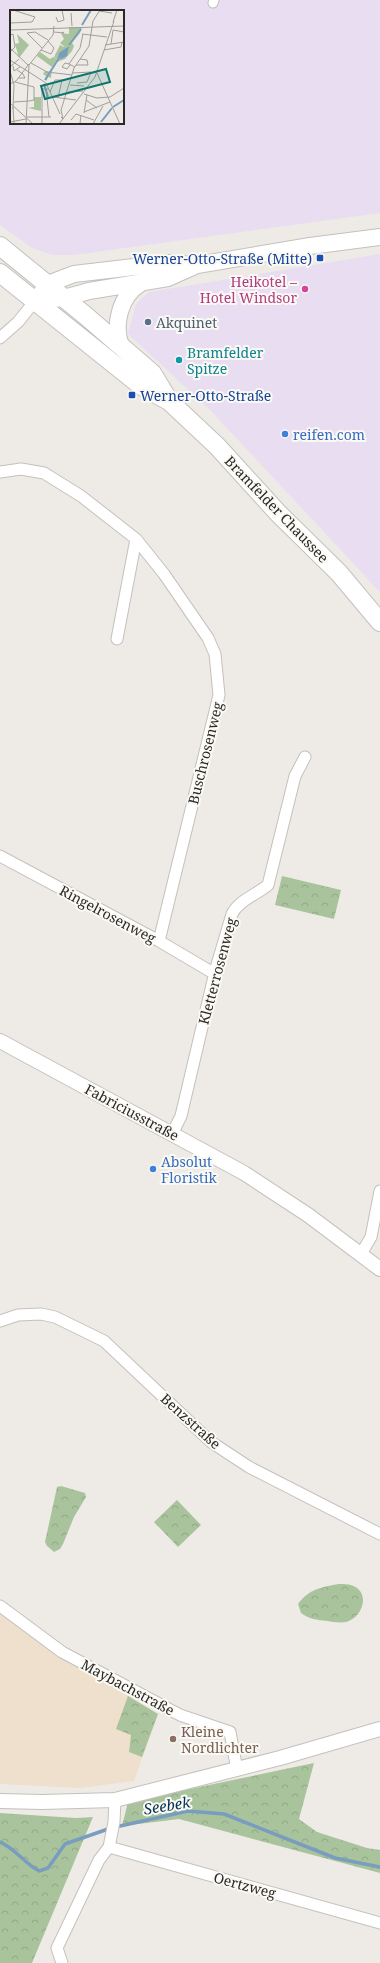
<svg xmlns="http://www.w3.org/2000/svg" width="380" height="1963" font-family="'Noto Serif',serif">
<defs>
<pattern id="park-crowns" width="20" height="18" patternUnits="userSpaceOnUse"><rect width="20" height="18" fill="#a9c49c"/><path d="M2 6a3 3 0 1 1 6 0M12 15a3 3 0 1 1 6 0" fill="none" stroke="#92a886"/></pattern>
</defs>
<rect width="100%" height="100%" fill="#eeebe7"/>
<path fill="#e8ddf1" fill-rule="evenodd" d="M0 0H380V213L74 255H52L32 248 0 225ZM11 11H123V123H11Z
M380 254V592L211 411 128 334 136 304 149 292Z"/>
<path fill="#efdfcd" d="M0 1613 44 1646 158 1714 134 1781 81 1788 0 1784Z"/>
<path fill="url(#park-crowns)" d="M282 876 341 890 334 919 275 905Z
M61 1486 85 1493 86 1497 74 1517 63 1544 60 1549 54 1552 47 1546 45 1542 57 1487Z
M177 1500 201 1525 178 1547 154 1522Z
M339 1584C345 1584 352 1584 357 1588 370 1598 360 1619 346 1622 340 1623 333 1622 327 1621 317 1620 309 1619 301 1613L298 1604C309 1589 322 1587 339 1584Z
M128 1696 158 1714 142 1757 129 1752 131 1735 116 1729Z
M314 1763 299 1819 317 1832 367 1848 380 1850V1873L179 1819 122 1826 128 1802Z
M0 1813 76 1818 93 1817 32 1963H0Z"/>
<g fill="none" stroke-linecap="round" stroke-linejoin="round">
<path stroke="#789dbf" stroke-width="3.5" d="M0 1842C15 1848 24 1863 39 1871L48 1868 65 1844 111 1828 188 1811 224 1814 335 1858 380 1867"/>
<g stroke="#c4c1bd" stroke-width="11">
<path id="pedestrian" d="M213 3 214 0"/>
</g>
<g stroke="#c4c1bd" stroke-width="13">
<path id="minor" d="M0 338 18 322 35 301
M0 472 21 469 44 473 81 496 136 539 164 574 208 638 215 654 219 695 159 941
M117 639 136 539
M0 856 159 941 215 974
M172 1134 181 1116 216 968 232 914C239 900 256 895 268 885L295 776 305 757
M361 1254 371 1237 380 1191
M0 1321 18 1315 41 1314 55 1317 104 1341 211 1442 249 1467 380 1534
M0 1606 62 1652 180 1715 230 1732 237 1770
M109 1847 380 1923
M62 1963 57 1948 99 1860 109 1847 114 1822 115 1800"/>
</g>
<g stroke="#c4c1bd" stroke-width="16">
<path id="tertiary" d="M0 1041 244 1173 308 1215 380 1269
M0 1801 42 1802 115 1800 280 1758 380 1729"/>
</g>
<g stroke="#c4c1bd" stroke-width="18">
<path id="secondary" d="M40 295 48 284 74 274 168 263 195 265
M35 301 64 298 89 291 168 278 197 265 310 246 380 237
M121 346C113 325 120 296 140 284"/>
</g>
<g stroke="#c4c1bd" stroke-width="20">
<path id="primary" d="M0 246 86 316 152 373 169 401
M0 273 140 385 169 401 217 446 278 513 339 573 380 622"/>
</g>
<use href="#pedestrian" stroke="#fff" stroke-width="9"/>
<use href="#minor" stroke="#fff" stroke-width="11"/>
<use href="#tertiary" stroke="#fff" stroke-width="14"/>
<use href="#secondary" stroke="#fff" stroke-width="16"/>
<use href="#primary" stroke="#fff" stroke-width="18"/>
</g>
<g fill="#1a4fb4" stroke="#fbf9f4" stroke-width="1.5">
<rect x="316" y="254" width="8" height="8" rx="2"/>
<rect x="128" y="391" width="8" height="8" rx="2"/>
</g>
<circle fill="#d1479c" stroke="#fbf9f4" stroke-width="1.5" cx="305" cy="289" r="4"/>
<circle fill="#5c6f8a" stroke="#fbf9f4" stroke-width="1.5" cx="148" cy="322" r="4"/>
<circle fill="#0f9aa8" stroke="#fbf9f4" stroke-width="1.5" cx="179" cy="360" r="4"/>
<g fill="#3f7fe0" stroke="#fbf9f4" stroke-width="1.5">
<circle cx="285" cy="434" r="4"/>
<circle cx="153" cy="1169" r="4"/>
</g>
<circle fill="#8d6e63" stroke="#fbf9f4" stroke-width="1.5" cx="173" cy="1739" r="4"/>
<g text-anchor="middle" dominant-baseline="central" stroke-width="4" stroke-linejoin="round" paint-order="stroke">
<g font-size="14" fill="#164399" stroke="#fbf9f4" text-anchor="end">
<text x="312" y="258">Werner-Otto-Straße (Mitte)</text>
<text x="140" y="395" text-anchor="start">Werner-Otto-Straße</text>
</g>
<g font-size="14" fill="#b23c85" stroke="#fbf9f4" text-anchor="end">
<text x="297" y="281">Heikotel –<tspan x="297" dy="16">Hotel Windsor</tspan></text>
</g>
<g font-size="14" fill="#4e5e75" stroke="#fbf9f4" text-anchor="start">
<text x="156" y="322">Akquinet</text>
</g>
<g font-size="14" fill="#0d838f" stroke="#fbf9f4" text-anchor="start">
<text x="187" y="352">Bramfelder<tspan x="187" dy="16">Spitze</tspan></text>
</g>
<g font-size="14" fill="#366cbe" stroke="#fbf9f4" text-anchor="start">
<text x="293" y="434">reifen.com</text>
<text x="161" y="1161">Absolut<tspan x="161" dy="16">Floristik</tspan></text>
</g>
<g font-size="14" fill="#2a2928" stroke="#fbf9f4">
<text transform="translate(277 509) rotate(46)">Bramfelder Chaussee</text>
<text transform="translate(205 753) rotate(-76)">Buschrosenweg</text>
<text transform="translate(108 914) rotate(28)">Ringelrosenweg</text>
<text transform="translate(217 971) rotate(-75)">Kletterrosenweg</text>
<text transform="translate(132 1112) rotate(28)">Fabriciusstraße</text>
<text transform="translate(191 1421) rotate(42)">Benzstraße</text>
<text transform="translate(128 1687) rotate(28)">Maybachstraße</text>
<text transform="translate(245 1885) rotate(15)">Oertzweg</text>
</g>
<g font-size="14" fill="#785e54" stroke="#fbf9f4" text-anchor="start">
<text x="181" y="1731">Kleine<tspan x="181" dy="16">Nordlichter</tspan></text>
</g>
<g font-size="15" font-style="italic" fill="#033152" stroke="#fbf9f4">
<text transform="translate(167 1805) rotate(-9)">Seebek</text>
</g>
</g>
<g transform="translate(10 10)">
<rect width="114" height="114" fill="#eeebe7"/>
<path d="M59 17H72L70 23 62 33 64 36 62 41 55 49 47 52 42 59 41 68 38 67 36 72V66L33 64 35 61 40 62 47 49 44 47 50 35 54 37 68 24 69 21 59 24ZM58 36 56 46 50 49 48 48Z" fill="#a9c49c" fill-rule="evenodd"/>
<path d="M64 18 70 19 68 23 55 37 50 33 54 29 51 23 59 24ZM7 24 19 35 9 48 5 34 9 33ZM30 42 40 49 43 47 47 49 42 57 27 46ZM24 87H31V101L18 98 24 97Z" fill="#a9c49c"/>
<path d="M59 36 57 46 51 49 48 48 49 43Z" fill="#789dbf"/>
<path fill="none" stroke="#789dbf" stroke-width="2" d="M72 15 81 0M59 35 71 19M35 70 49 48M34 74 38 87M103 97 114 90M91 112 102 98"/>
<path fill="none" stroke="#a09d9b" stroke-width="1" d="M3 0 25 7M89 1 102 3M61 3 62 16M46 7 48 12 54 10 52 0M103 12 107 0M0 13 22 12 25 7M0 20 114 16M44 22 54 23 52 22M72 24 97 27M0 25 3 24 5 37 0 42M101 34 103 20 114 22M95 35 114 32M0 38 18 55M32 38 17 23 25 22 38 30M31 40 41 44 44 38 38 31M94 40 111 37 112 32M0 50 36 73 50 104M21 53 37 62 62 65M59 54 70 38 73 24M60 55 57 59 52 57 55 53 59 54 65 57M66 55H78L77 50 70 49M3 56 4 61 10 57M0 57 9 49M7 60 13 64 15 68H8M0 61 4 75 3 99M63 63 81 62 77 72 67 73M87 63 110 114M5 72 24 77V90L19 91M0 74 6 71 19 54M60 75 74 76M36 79 39 107M40 82 45 70H52L48 88M58 82 73 81M74 84 87 88 100 87 114 78M43 87 66 90M76 90 87 98M4 92 19 91M0 93 23 114M3 97 4 114M74 102 100 92M74 103 77 85M71 105 70 113 74 114M17 107H41M51 107 53 109 51 100 64 58 79 36 83 11 90 0M61 110 66 104 84 110M0 112 16 109M16 114 19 55 43 25 44 16M32 114V79H38M49 114 85 67 104 11M83 114 93 96"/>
<path fill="#0f766e" fill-opacity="0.15" stroke="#0f766e" stroke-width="2" d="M96 59 100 72 35 89 31 76Z"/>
<rect width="114" height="114" fill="none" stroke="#2a2928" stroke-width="2"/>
</g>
</svg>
